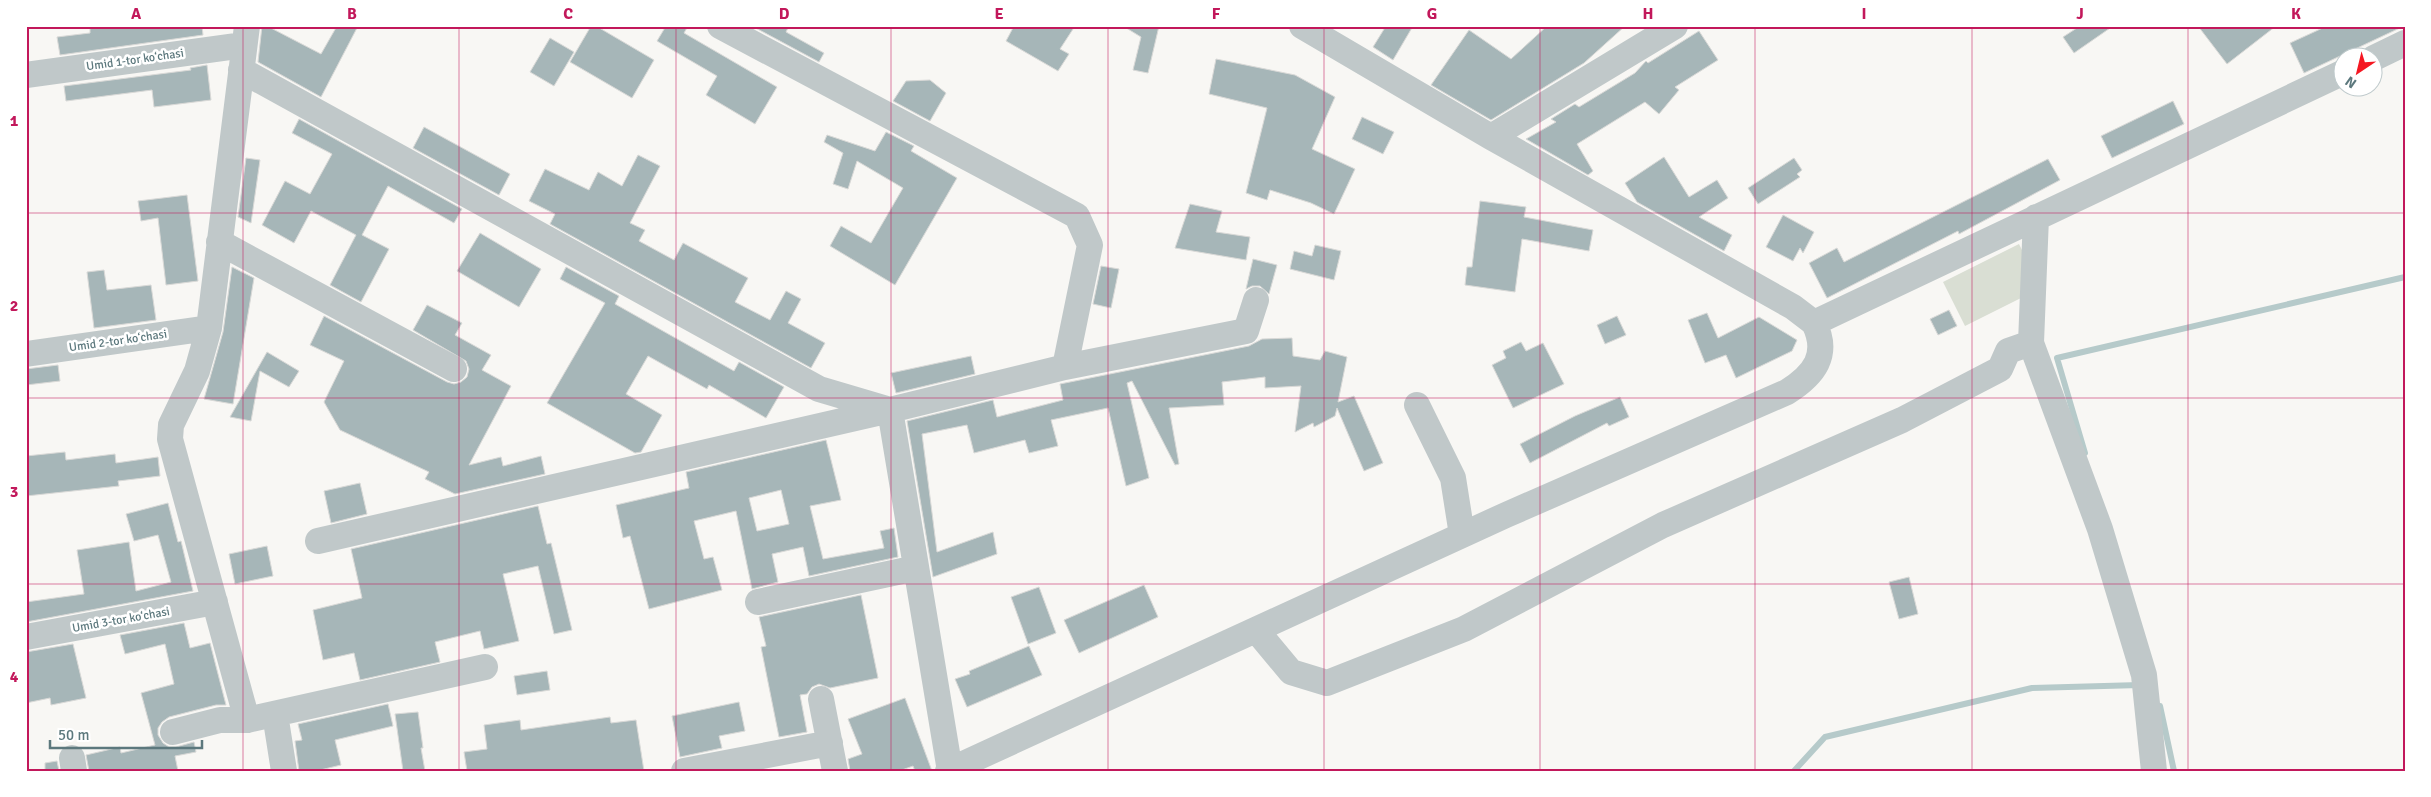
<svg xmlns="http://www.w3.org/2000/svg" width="2431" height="797" font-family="Signika,sans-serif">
<rect width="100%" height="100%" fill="#f8f7f4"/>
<path fill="#d9ded3" d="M2019 244 2041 288 1965 326 1943 282Z"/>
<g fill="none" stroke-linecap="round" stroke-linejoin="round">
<path stroke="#b6caca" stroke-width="6" d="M2085 453 2057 358 2405 277
M2160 706 2174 771
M1794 771 1825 737 2032 688 2140 685"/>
</g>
<path fill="#a6b6b8" stroke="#d9d9d7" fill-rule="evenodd" d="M90 26H202L203 35 60 55 57 37 90 33Z
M262 26H267L321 54 337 26H358L321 97 258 62Z
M591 26H596L654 60 632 98 570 62Z
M666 26H688L684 33 777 87 755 124 706 95 717 76 657 41Z
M752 26H789L786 32 824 53 819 62Z
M1014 26H1075L1060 49 1069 54 1058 71 1006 41Z
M1123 26H1159L1148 73 1133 70 1141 37Z
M1386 26H1413L1393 60 1373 47Z
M1547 26H1625L1584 63 1491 120 1431 85 1469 30 1511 59Z
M2080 26H2113L2074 53 2063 37Z
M2198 26H2276L2227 64Z
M2327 26H2404L2304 73 2290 43Z
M1699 31 1718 60 1675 87 1679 90 1659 114 1645 102 1577 144 1593 171 1588 175 1526 139 1556 122 1551 119 1575 104 1579 107 1635 73 1646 61 1648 63Z
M550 38 574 52 554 86 530 72Z
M1216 59 1295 75 1335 97 1312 149 1355 169 1334 214 1311 203 1270 190 1267 200 1246 193 1267 108 1209 94Z
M207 65 211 100 154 107 152 90 66 101 64 86 191 70 190 68Z
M930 80 946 93 930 121 893 101 906 81Z
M2173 101 2184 124 2112 158 2101 136Z
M1362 117 1394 132 1383 154 1352 139Z
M299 119 462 209 454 223 388 186 362 235 389 249 361 302 330 285 356 235 311 211 294 243 262 225 285 181 310 194 332 154 292 133Z
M424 127 510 174 499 195 413 148Z
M886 132 914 146 911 151 957 178 895 285 830 246 841 226 871 243 903 188 857 161 848 189 833 184 843 153 824 142 827 135 875 151Z
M638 155 660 166 630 223 645 230 639 241 674 260 683 243 748 278 735 302 770 320 786 291 801 299 788 323 825 343 811 368 550 224 555 214 529 201 545 169 589 190 598 172 622 186Z
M1664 157 1689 197 1717 180 1728 198 1699 217 1732 235 1724 251 1637 202 1625 183Z
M246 158 260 160 251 223 238 217Z
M1794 158 1802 170 1797 174 1800 177 1758 204 1748 188Z
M2048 159 2060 180 1959 234 1958 231 1827 298 1809 263 1837 248 1844 262Z
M187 195 198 281 166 285 158 218 141 221 138 201Z
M1480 201 1526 207 1524 217 1593 230 1589 251 1522 239 1515 292 1465 285 1467 267H1472Z
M1190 204 1222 211 1216 232 1250 237 1246 260 1175 248Z
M1783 215 1814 232 1803 253 1800 248 1793 261 1766 247Z
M480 233 541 269 519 307 457 271Z
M1315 245 1341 251 1334 280 1290 269 1294 251 1312 256Z
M1253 259 1277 265 1269 294 1260 286H1252L1246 289Z
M1101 266 1119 269 1111 308 1093 304Z
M232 267 254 278 233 404 204 399 223 332Z
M566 267 619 296 615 304 734 371 739 362 784 387 766 418 709 385 707 389 648 356 626 394 662 415 641 452 635 453 547 403 605 303 560 279Z
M104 270 107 290 151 285 156 320 94 328 87 272Z
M427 305 462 323 455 335 491 355 482 370 511 386 469 465 501 457 503 466 541 456 545 474 455 494 425 479 429 472 340 430 324 402 344 361 310 345 324 316 447 382 454 384 461 382 467 377 469 369 466 361 413 330Z
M1949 310 1957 326 1938 335 1930 319Z
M1707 313 1718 338 1759 317 1797 340 1792 351 1736 378 1726 355 1705 363 1688 320Z
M1617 316 1626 335 1605 344 1597 325Z
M1292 338 1293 356 1320 360 1325 351 1347 357 1338 402 1354 396 1383 463 1364 471 1337 408 1335 416 1314 427 1313 423 1295 432 1301 386 1265 388V377L1222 382 1224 405 1169 408 1179 464 1175 465 1132 381 1127 383 1149 478 1126 486 1108 408 1051 420 1058 446 1029 453 1025 440 974 453 967 425 922 434 937 552 993 532 997 554 933 577 907 421 993 400 997 417 1063 400 1060 384 1249 346 1262 339Z
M1521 342 1526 351 1543 343 1564 384 1513 408 1492 365 1506 358 1503 351Z
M267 352 299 371 289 387 260 371 251 421 230 417Z
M971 356 975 374 896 393 891 373Z
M58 365 60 381 26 385V369Z
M1620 397 1629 417 1609 426 1607 423 1530 463 1520 444 1575 416Z
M826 440 841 500 810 506 823 559 884 548 880 531 894 528 898 557 809 576 803 547 772 554 778 582 752 589 736 511 694 521 704 559 713 557 722 590 649 609 630 536 623 538 616 505 689 488 686 472ZM781 490 789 524 757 531 749 498Z
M65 452 66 460 115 454 116 463 158 457 160 476 118 481 119 486 26 496V456Z
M360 483 367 514 331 523 324 491Z
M168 503 178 542 181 541 193 591 26 622V602L84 594 77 550 129 542 136 591 171 582 158 535 134 541 126 514Z
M538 506 547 544 551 543 572 630 554 634 538 566 503 574 519 641 484 649 480 631 435 642 440 662 360 680 354 653 323 660 313 610 362 598 351 549Z
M267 546 273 576 235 584 229 554Z
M1909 577 1918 614 1899 619 1889 582Z
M1144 585 1158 617 1079 653 1064 620Z
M1039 587 1056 633 1028 644 1011 597Z
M861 595 878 678 830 688 819 684 812 687 807 694 800 695 807 732 779 737 761 647 766 646 759 617Z
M184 623 190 648 210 643 226 705H216L169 717 162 722 158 728V735L163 743 169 747H176L194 742 196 752 175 756 178 771H89L86 755 120 747 121 753 155 745 141 693 174 684 165 644 125 654 120 635Z
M73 644 86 698 51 705 50 698 26 703V652Z
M1029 646 1042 675 967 707 955 679 970 674 969 671Z
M547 671 550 690 517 695 514 676Z
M905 698 932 771H915L913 766 899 771H850L848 759 862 754 848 719Z
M739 702 745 731 719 736 722 748 680 757 672 716Z
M388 704 393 726 335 740 341 765 316 771H299L295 741 302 740 298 724Z
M418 712 423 748H421L425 771H403L395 714Z
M610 717 611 723 636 720 644 771H467L464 752 487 749 484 725 520 720 521 730Z
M57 761 59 771H45V763Z"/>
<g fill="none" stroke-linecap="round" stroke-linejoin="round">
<path stroke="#c0c8c9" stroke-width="26" d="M247 26 209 328 197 371 171 425 170 439 247 720 485 667
M720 26 1077 216 1090 245 1065 367
M1302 26 1491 137 1793 307 1814 323 2344 72
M2374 58 2405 43
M241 70 819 389 890 410 950 771
M26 75 244 45
M1491 137 1675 26
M2036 217 2031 343 2100 529 2144 675 2154 771
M219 242 454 369
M26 354 209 328
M1417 405 1453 478 1462 535
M318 541 890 410 1065 367 1246 331 1256 300
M758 602 916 568
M1256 630 1291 672 1327 683 1464 629 1663 525 1902 420 2000 369 2008 351 2031 343
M26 637 215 602
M821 699 835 771
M275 714 284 771
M173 732 220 720H247
M72 758 74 771
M684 771 830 743
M948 771 1506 515 1787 392C1814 375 1830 355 1814 323"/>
</g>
<path fill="none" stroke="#c2185b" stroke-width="1" stroke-opacity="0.55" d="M243 26V771M459 26V771M676 26V771M891 26V771M1108 26V771M1324 26V771M1540 26V771M1755 26V771M1972 26V771M2188 26V771M26 213H2405M26 398H2405M26 584H2405"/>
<g text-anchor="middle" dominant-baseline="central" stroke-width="5" stroke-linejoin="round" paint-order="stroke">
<g font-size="12" fill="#5c787d" stroke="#fff">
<text transform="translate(135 60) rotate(-8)">Umid 1-tor koʻchasi</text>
<text transform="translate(118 341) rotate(-8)">Umid 2-tor koʻchasi</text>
<text transform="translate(121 620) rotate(-10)">Umid 3-tor koʻchasi</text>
</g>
</g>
<rect width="2431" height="797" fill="none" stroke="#ffffff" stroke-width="55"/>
<g transform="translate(2358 72) rotate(215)"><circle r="24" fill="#ffffff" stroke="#bec9cb"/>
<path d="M0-4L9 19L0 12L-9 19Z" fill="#f51722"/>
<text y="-8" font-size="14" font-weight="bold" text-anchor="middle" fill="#5c787d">N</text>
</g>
<path d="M50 740v8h152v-8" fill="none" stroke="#5c787d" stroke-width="2.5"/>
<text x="58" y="740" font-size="15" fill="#5c787d" stroke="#ffffff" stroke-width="4" paint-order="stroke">50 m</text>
<rect x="28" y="28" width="2376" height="742" fill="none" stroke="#c2185b" stroke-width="2"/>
<g font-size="16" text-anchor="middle" font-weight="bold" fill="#c2185b">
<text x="136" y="19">A</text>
<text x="352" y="19">B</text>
<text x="568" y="19">C</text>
<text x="784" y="19">D</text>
<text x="999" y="19">E</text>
<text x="1216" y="19">F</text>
<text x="1432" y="19">G</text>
<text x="1648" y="19">H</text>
<text x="1864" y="19">I</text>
<text x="2080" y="19">J</text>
<text x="2296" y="19">K</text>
<text x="14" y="126">1</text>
<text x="14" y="311">2</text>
<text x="14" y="497">3</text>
<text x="14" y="682">4</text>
</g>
</svg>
